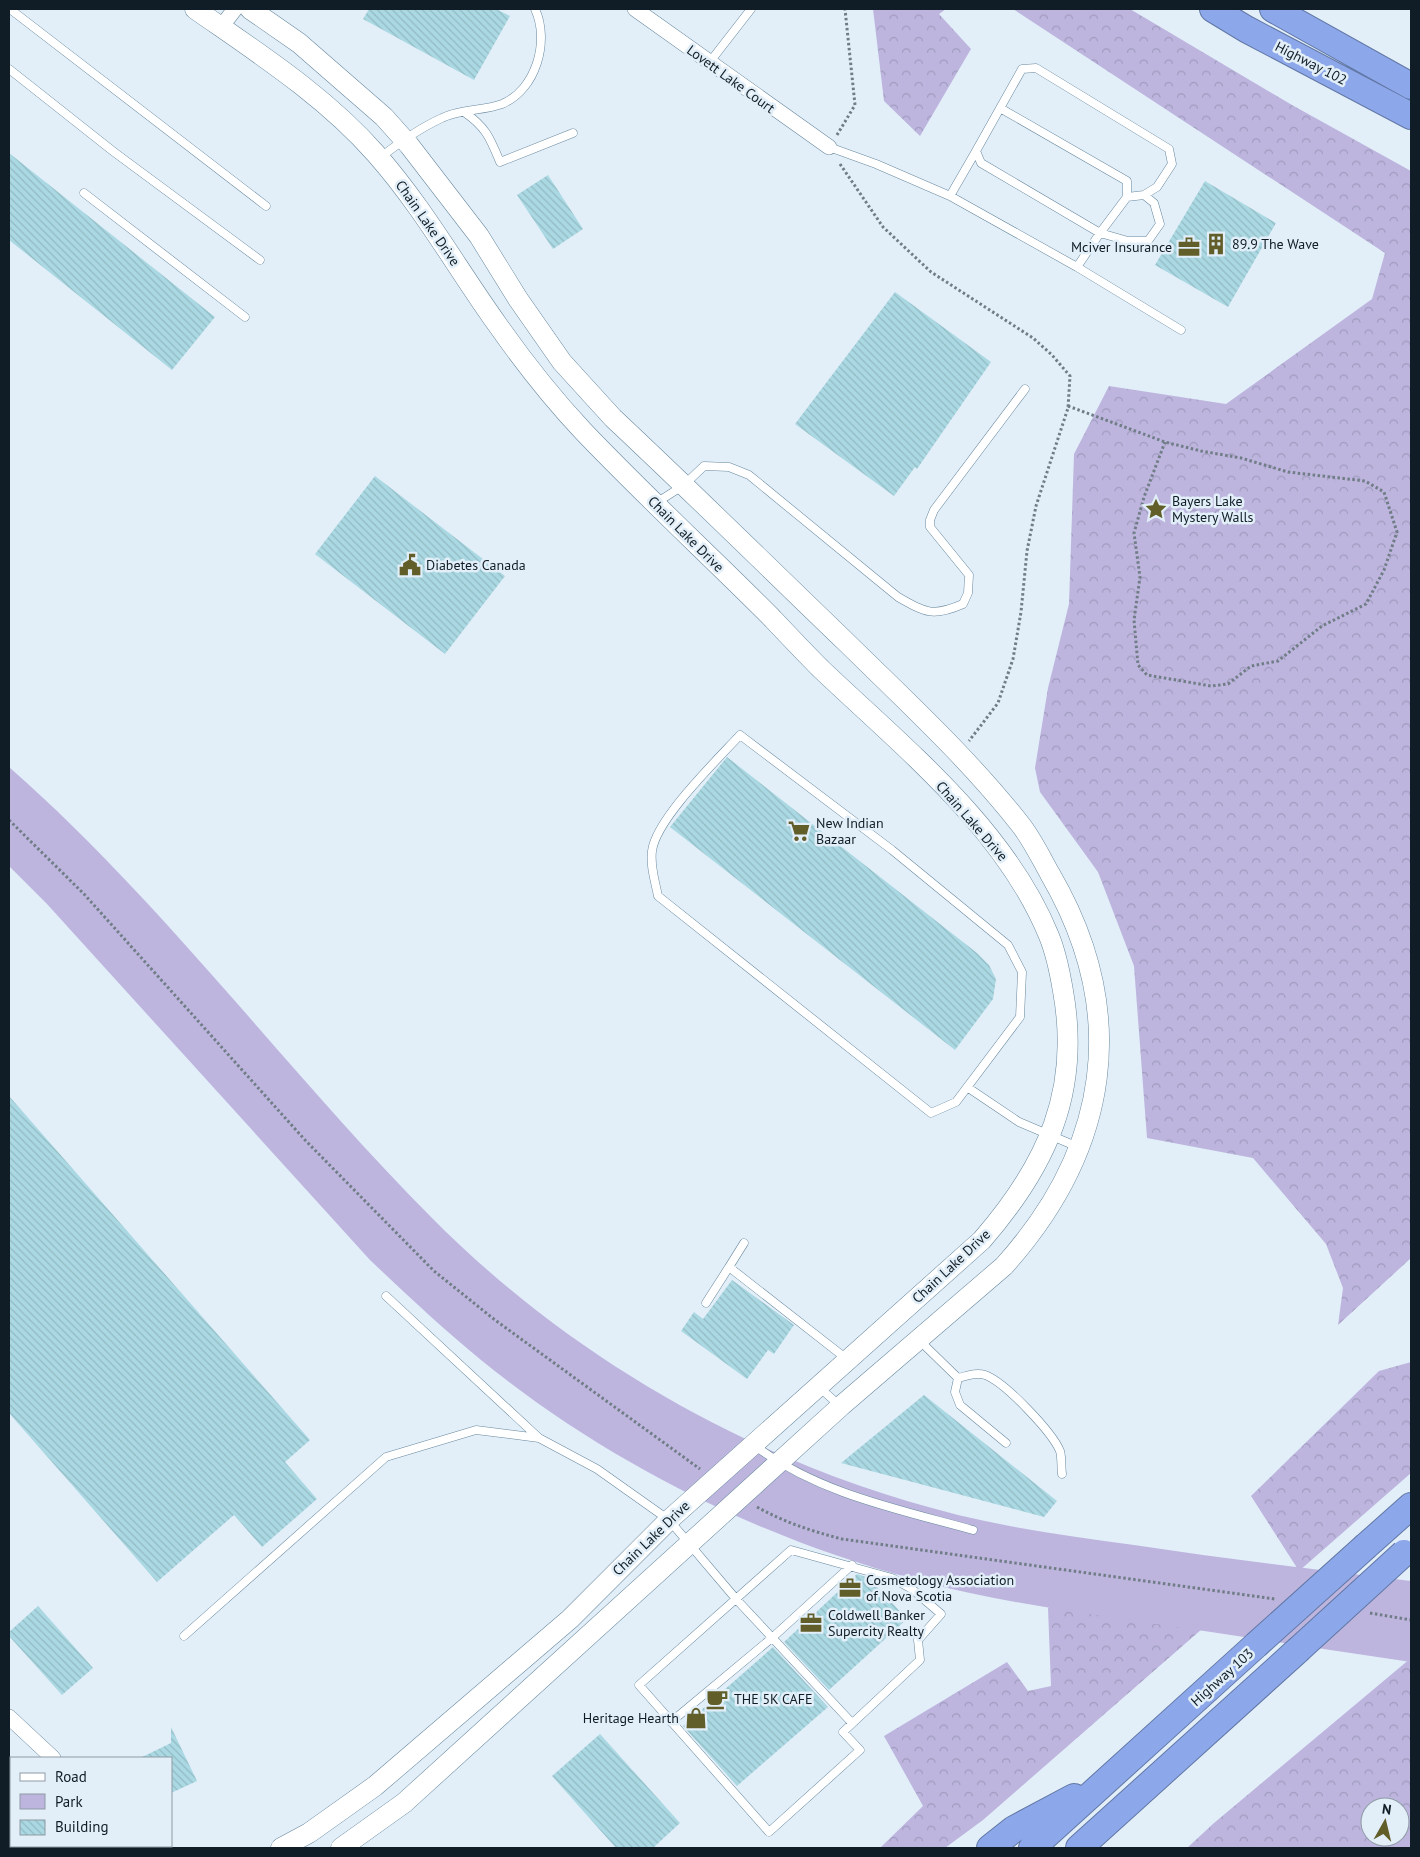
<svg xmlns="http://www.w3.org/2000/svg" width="1420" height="1857" font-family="'PT Sans',sans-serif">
<defs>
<pattern id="forest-crowns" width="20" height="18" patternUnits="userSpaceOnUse" patternTransform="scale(1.25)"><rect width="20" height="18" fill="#bdb5de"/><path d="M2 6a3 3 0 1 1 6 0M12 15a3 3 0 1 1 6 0" fill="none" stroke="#a19bbe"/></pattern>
<pattern id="building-back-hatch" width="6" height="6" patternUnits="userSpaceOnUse" patternTransform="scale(1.25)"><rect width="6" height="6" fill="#abd9e3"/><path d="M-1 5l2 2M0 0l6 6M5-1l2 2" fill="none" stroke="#92bac3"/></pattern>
</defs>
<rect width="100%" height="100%" fill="#e2eff9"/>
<path fill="url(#forest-crowns)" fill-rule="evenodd" d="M873 9H946L939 14 971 49 920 136 884 101Z
M1013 9H1130L1292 105 1411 171V1258L1338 1325 1343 1288 1326 1244 1253 1158 1147 1138 1134 966 1098 872 1040 792 1035 768 1048 688 1069 604 1074 454 1109 386 1226 404 1372 299 1385 253Z
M1411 1362V1473L1299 1571 1251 1496 1379 1371Z
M1067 1593 1210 1622 983 1820 945 1848H880L923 1806 884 1736 1007 1662 1028 1691 1051 1686 1048 1608Z
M1411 1658V1848H1187L1214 1823ZM1370 1807H1400V1837H1370Z"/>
<path fill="#bdb5de" d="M9 767C164 903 287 1072 432 1218 576 1363 761 1466 958 1515 1016 1529 1075 1537 1134 1545 1226 1559 1319 1570 1411 1581V1662C1324 1649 1237 1636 1150 1623 1071 1611 991 1601 913 1579 758 1537 606 1462 481 1360 442 1328 406 1294 370 1260L47 904 9 866Z"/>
<path fill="url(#building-back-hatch)" d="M369 9H496L510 16 474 80 363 19Z
M9 153 215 317 172 370 9 240Z
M548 175 583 229 553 249 517 195Z
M1205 181 1276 223 1228 307 1155 265Z
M895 292 991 362 917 469 915 467 894 496 795 424Z
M375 476 505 576 445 654 315 554Z
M727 757 977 953 989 965 996 979 993 999 955 1050 670 827Z
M9 1096 310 1440 285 1462 317 1499 262 1547 234 1515 157 1582 9 1413Z
M732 1280 794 1325 774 1354 768 1350 747 1379 681 1331 694 1312 703 1319Z
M924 1395 1057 1501 1044 1517 841 1463Z
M857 1574 869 1578 907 1619 829 1690 784 1642Z
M38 1606 93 1668 62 1695 9 1636V1632Z
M773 1647 828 1707 737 1786 683 1726Z
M171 1727 197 1781 171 1793V1758H140L171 1743Z
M600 1734 680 1823 653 1848H616L552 1776Z"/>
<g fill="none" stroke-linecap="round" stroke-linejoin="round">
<g stroke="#68889e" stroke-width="9">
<path id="lane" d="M10 9 266 206
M709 63 751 9
M9 69 114 152 260 260
M1000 108 1127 181V197
M464 112C486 127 490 138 500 162L573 133
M829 147 876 164 950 196 1077 267 1181 330
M381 157C400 142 420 128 442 118 460 109 483 111 502 104 536 90 550 41 535 9
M84 193 245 317
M950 196 976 151
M1077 267 1100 233 1128 241H1148L1160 224 1154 203 1144 195 1127 197 1100 233 981 163 976 151 1022 69 1036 68 1169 149 1172 164 1157 187 1144 195
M656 503 684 485 704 466 729 467 749 475 898 597C926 613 933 617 963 604L968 593 969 575 930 527V520L934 510 1025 389
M740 735 892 850 1008 945 1022 972 1020 1017 956 1102 931 1113 658 896C655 881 650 866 652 851 656 819 717 760 740 735Z
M967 1087 1019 1122 1078 1147
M729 1267 744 1243
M386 1296 539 1438
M706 1303 729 1267 848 1360
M920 1341 958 1378C967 1376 976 1372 985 1375 1005 1382 1052 1432 1060 1451 1062 1458 1061 1467 1062 1474
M958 1378 955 1392 960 1405 1006 1443
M820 1388 839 1405
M754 1445C817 1493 897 1509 973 1530
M791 1550 892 1578 912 1589 941 1614 918 1640 920 1660 843 1732 860 1750 769 1832 639 1685Z
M184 1636 386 1457 476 1430 539 1438 597 1469 669 1520 736 1599 852 1723
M671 1722 773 1637 852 1565"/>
</g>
<g stroke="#68889e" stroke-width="16">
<path id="street" d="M635 9 829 147
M221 27 235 9
M9 1717 53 1758
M109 1846 110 1848"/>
</g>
<g stroke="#68889e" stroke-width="21">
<path id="secondary" d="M195 9C258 53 325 96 376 154 422 206 457 268 497 324 523 361 552 398 583 431 644 495 709 555 771 617 788 635 804 652 821 669 904 748 1005 828 1049 936 1056 953 1060 973 1063 991 1081 1091 1047 1165 982 1240L669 1520 570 1619 375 1786 309 1833 281 1848
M250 9 299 43 384 117 409 145 479 236 518 299 562 362 613 418C692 492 769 568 847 643 907 702 968 758 1020 824 1032 839 1041 858 1050 874 1131 1013 1109 1149 1004 1266L841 1406 404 1803 341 1848"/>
</g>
<g stroke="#6177a5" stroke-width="28">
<path id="highway" d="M1213 9 1246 29 1411 116
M1273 9 1411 86
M1366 1546 1411 1506
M990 1848 1014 1829 1074 1797
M1032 1848 1256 1645
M1079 1848 1298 1650"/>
</g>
<path stroke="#707d86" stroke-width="3" stroke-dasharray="2.5 2.5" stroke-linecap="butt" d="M837 135 855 105 845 9
M840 164 883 227 931 272 1033 338 1052 355 1070 376 1068 408 1036 506 1027 551 1021 612 1013 659 998 703 969 741
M1068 406 1165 442 1201 451 1241 458 1288 472 1365 481 1384 492 1397 532 1384 570 1366 604 1322 626 1278 661 1251 666 1228 684 1211 686 1147 675 1138 665 1134 620 1140 577 1134 533 1144 497 1165 442
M9 820 84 894 305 1140 434 1271 495 1320 700 1469
M757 1507C784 1522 811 1531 842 1539L1275 1599
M1370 1613 1411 1620"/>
<use href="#lane" stroke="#fff" stroke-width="8"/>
<use href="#street" stroke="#fff" stroke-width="15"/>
<use href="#secondary" stroke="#fff" stroke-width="20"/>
<use href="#highway" stroke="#8da8ea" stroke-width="26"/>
<g stroke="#6177a5" stroke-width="28" stroke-linecap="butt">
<path id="highway-bridge" d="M1256 1645 1366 1546
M1298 1650 1404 1553"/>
</g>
<use href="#highway-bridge" stroke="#8da8ea" stroke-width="26"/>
</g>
<defs>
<g id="building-bare" transform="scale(1.725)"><path d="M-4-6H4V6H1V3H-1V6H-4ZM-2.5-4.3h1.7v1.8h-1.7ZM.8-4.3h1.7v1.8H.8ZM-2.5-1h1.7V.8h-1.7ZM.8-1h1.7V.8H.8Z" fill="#625e2a" stroke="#e2eff9" stroke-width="2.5" paint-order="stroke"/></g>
<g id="office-bare" transform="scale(1.725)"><path d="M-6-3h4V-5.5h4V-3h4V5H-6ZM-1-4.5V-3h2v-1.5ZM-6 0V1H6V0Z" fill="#625e2a" stroke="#e2eff9" stroke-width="2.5" paint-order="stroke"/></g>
<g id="sight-bare" transform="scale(1.725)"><path d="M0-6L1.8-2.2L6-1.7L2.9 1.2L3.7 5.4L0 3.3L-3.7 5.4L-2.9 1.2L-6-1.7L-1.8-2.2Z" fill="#625e2a" stroke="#e2eff9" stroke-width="2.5" paint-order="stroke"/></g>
<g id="civic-bare" transform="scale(1.725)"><path d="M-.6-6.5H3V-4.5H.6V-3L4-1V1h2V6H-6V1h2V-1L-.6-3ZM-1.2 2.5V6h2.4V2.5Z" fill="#625e2a" stroke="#e2eff9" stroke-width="2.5" paint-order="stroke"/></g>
<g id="supermarket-bare" transform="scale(1.725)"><path d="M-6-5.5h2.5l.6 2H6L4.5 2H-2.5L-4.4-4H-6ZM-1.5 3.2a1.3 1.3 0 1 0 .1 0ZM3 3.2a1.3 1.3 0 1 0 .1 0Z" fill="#625e2a" stroke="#e2eff9" stroke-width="2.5" paint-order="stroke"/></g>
<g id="cafe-bare" transform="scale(1.725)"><path d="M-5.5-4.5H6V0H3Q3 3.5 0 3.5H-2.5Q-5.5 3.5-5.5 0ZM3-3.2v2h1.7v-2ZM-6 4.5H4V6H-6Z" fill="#625e2a" stroke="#e2eff9" stroke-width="2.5" paint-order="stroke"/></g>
<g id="shop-bare" transform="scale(1.725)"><path d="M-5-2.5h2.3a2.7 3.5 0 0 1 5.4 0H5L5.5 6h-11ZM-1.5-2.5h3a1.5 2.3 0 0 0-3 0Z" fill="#625e2a" stroke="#e2eff9" stroke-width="2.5" paint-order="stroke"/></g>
</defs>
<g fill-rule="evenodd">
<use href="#building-bare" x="1216" y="244"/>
<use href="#office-bare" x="1189" y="247"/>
<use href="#sight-bare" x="1156" y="509"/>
<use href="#civic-bare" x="410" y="565"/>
<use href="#supermarket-bare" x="799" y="831"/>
<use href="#office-bare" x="850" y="1588"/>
<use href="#office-bare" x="811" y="1623"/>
<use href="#cafe-bare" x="717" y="1699"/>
<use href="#shop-bare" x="696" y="1718"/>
</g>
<g text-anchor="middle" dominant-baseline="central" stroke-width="5" stroke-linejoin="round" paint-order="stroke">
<g font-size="14" fill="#101d26" stroke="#e2eff9">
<text transform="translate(1311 63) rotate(27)">Highway 102</text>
<text transform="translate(731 79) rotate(36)">Lovett Lake Court</text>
<text transform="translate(428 223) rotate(55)">Chain Lake Drive</text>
<text transform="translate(686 534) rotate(45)">Chain Lake Drive</text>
<text transform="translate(972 821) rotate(49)">Chain Lake Drive</text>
<text transform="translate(951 1266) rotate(-43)">Chain Lake Drive</text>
<text transform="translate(651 1538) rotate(-44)">Chain Lake Drive</text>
<text transform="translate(1222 1677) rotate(-42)">Highway 103</text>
</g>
<g font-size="14" fill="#101d26" stroke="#e2eff9" text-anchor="start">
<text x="1232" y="244">89.9 The Wave</text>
<text x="1172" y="247" text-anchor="end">Mciver Insurance</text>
<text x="1172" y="501">Bayers Lake<tspan x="1172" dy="16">Mystery Walls</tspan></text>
<text x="426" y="565">Diabetes Canada</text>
<text x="816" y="823">New Indian<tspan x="816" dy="16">Bazaar</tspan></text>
<text x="866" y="1580">Cosmetology Association<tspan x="866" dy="16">of Nova Scotia</tspan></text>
<text x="828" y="1615">Coldwell Banker<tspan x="828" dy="16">Supercity Realty</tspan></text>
<text x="734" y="1699">THE 5K CAFE</text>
<text x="679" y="1718" text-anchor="end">Heritage Hearth</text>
</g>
</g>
<rect width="1420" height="1857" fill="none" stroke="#101d26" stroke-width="20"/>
<rect x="10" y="1757" width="162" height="90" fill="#e2eff9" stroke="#8e9ba5"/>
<rect x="20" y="1773" width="25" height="8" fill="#ffffff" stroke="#8e9ba5"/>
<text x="55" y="1782" font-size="15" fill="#101d26">Road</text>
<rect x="20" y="1794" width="25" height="15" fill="#bdb5de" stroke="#8e9ba5"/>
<text x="55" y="1807" font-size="15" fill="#101d26">Park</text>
<rect x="20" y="1820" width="25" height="15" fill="url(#building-back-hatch)" stroke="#8e9ba5"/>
<text x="55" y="1832" font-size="15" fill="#101d26">Building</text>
<g transform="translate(1385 1822) rotate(8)"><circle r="24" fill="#e2eff9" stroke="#8e9ba5"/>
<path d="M0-4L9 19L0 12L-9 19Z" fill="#625e2a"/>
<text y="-8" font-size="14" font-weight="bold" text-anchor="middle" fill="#101d26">N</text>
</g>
</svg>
